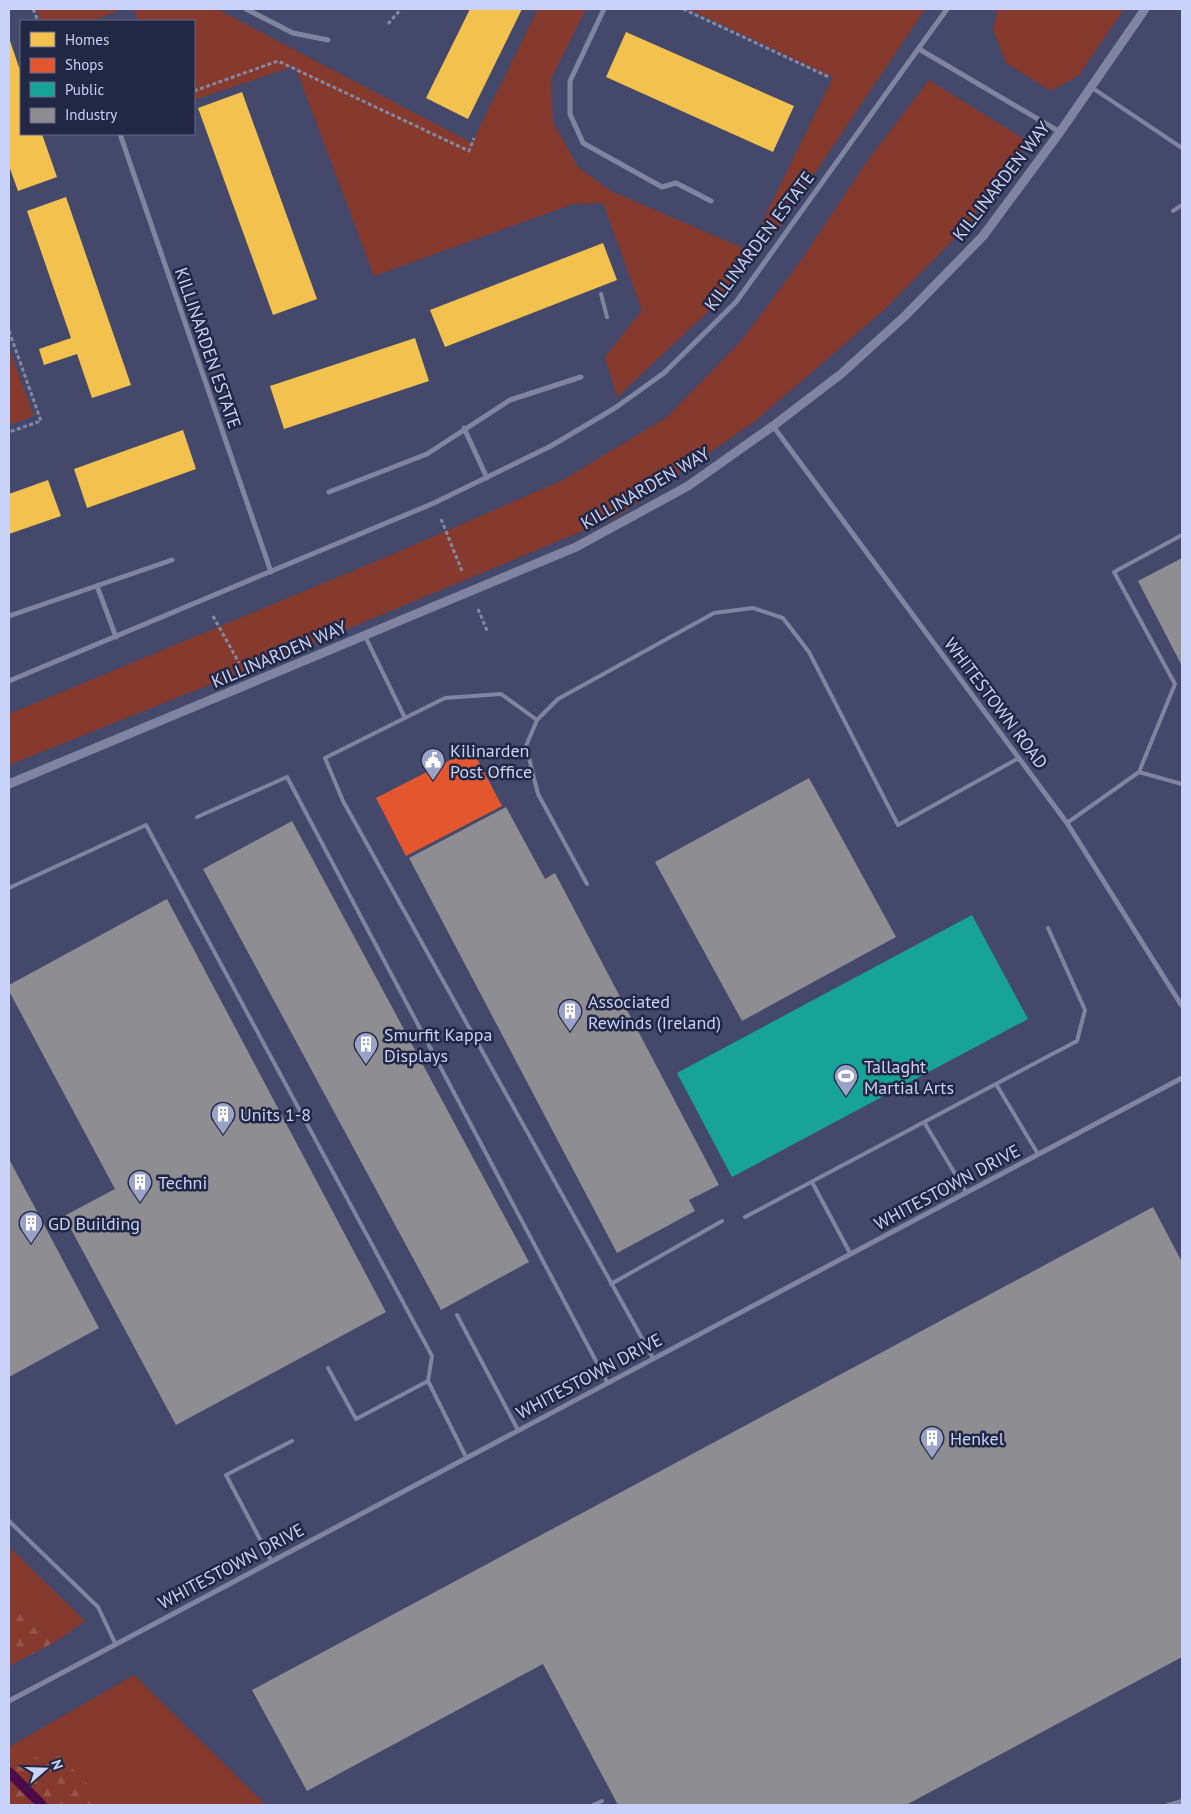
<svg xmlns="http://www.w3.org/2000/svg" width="1191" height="1814" font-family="'PT Sans',sans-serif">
<defs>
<pattern id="forest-firs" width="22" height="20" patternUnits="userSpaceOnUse" patternTransform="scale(1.25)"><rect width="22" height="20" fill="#853a2d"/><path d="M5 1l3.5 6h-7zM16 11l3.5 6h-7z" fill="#95564c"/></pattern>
</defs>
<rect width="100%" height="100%" fill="#44496b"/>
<path fill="#853a2d" d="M36 9H122L93 21H41Z
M134 9H217L472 143 538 9H586L551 79 553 122 578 167 611 191 757 254 714 306 617 397 605 357 642 310 603 203 573 204 374 276 295 66 194 100V21H138Z
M689 9H925L770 240 759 229 833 77Z
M998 9H1124L1079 75 1051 91 1006 63 993 29Z
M929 80 1029 142 966 227 884 310 754 422 616 517 316 642 9 765V714L384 558 563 480 667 417 741 341 800 262 868 160Z
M9 348 34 416 9 425Z
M9 1547 85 1621 55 1642 9 1596Z
M134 1675 266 1805H9V1747Z"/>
<path fill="url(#forest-firs)" d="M9 1596 55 1642 9 1666Z
M55 1751 108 1805H9V1766Z"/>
<path fill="#f2c14e" d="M470 9H522L468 119 426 98Z
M626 32 794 106 773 152 606 77Z
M9 38 21 73V134H42L57 177 18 191 9 166Z
M242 92 317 299 273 315 198 108Z
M66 197 131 385 92 398 77 354 44 365 39 349 71 338 27 211Z
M603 243 617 280 445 347 430 310Z
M415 338 429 381 284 429 270 386Z
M183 430 196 469 87 508 74 469Z
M48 480 61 516 9 534V494Z"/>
<path fill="#e4572e" d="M472 749 502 806 406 856 376 798Z"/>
<path fill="#17a398" d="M972 915 1028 1019 732 1177 677 1073Z"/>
<path fill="#8d8d92" d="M1182 558V666L1138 581Z
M809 778 896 937 742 1021 655 862Z
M506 807 545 879 555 873 719 1185 689 1200 695 1211 617 1253 409 858Z
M292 821 529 1262 441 1310 203 869Z
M167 899 386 1312 176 1425 64 1216 115 1189 9 991V985Z
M9 1159 99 1328 9 1377Z
M1153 1207 1182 1262V1657L906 1805H618L543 1664 307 1791 252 1690Z"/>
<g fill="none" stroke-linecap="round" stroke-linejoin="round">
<path stroke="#4c0b48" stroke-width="10" d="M9 1772 42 1805"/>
<path stroke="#8488a1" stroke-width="3" stroke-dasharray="4 2.5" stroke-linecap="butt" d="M33 9 38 21
M683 9 829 77
M388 24 401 9
M194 91 278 61 469 151 474 138
M9 331 41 421 9 432
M441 519 462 571
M478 609 488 633
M213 616 239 663"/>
<path stroke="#8084a0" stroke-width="4" d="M1091 87 1182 148
M1173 211 1182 205
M601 294 607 317
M365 636 405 718
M537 720 501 694 445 698 325 758 343 801 653 1358
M1139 772 1182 784
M197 817 287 777 607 1382
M1067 823 1139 772 1175 684 1114 572 1182 535
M587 884 538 794 526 746 537 720 558 699 714 613 753 608 783 618 809 652 898 825 1019 758
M9 888 146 825 432 1356 428 1381 466 1457
M996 1084 1038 1154
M924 1122 966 1192
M812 1182 850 1253
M745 1217 1077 1041 1085 1010 1048 928
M611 1284 722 1221
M457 1315 518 1430
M328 1368 356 1419 428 1381
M9 1521 98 1607 115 1643
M271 1560 226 1475 292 1441
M593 1805 602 1801
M1168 1805 1182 1801"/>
<path stroke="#8084a0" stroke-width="5" d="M246 9 293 33 328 40
M604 9 570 81V114L583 143 662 187 676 183 711 201
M919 49 1060 132
M120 134 271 572
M773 426 1067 823 1182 1006
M464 428 487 478
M329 492 427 454 510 400 581 377
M97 586 116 637
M9 616 172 560
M9 681 434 503 551 446 615 408 664 373 736 302 947 9
M9 1701 1182 1078"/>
<path stroke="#8084a0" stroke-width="9" d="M9 784 576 547 688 486 773 426 841 374 905 316 983 236 1060 132 1145 9"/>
</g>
<defs>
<g id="civic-pin" transform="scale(1.25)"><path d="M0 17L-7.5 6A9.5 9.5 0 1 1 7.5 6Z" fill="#9aa2c7" stroke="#222744"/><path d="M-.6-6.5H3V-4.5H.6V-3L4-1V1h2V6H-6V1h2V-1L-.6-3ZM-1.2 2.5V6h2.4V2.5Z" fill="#fff"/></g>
<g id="building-pin" transform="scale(1.25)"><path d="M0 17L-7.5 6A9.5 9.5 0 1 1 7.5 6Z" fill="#9aa2c7" stroke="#222744"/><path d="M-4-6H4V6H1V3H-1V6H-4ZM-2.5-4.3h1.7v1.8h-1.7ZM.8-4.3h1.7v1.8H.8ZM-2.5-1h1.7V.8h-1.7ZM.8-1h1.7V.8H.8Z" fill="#fff"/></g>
<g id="stadium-pin" transform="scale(1.25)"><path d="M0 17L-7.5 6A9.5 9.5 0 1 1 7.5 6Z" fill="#9aa2c7" stroke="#222744"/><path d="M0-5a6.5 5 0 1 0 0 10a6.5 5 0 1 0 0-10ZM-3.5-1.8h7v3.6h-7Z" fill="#fff"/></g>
</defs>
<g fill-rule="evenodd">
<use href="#civic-pin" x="433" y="760"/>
<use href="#building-pin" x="570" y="1011"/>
<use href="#building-pin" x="366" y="1044"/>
<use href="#stadium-pin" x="846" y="1076"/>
<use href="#building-pin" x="223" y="1114"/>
<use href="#building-pin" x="140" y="1182"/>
<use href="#building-pin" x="31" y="1223"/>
<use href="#building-pin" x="932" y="1438"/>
</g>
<g text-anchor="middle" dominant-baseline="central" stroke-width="5" stroke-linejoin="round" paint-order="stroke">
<g font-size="18" fill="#c9d2f8" stroke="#222744">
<text transform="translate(1001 181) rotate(-52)">KILLINARDEN WAY</text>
<text transform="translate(759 241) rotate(-53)">KILLINARDEN ESTATE</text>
<text transform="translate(208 348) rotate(71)">KILLINARDEN ESTATE</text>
<text transform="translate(645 488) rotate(-30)">KILLINARDEN WAY</text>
<text transform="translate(279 654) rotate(-23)">KILLINARDEN WAY</text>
<text transform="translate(996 703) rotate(53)">WHITESTOWN ROAD</text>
<text transform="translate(947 1187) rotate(-28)">WHITESTOWN DRIVE</text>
<text transform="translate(589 1376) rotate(-28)">WHITESTOWN DRIVE</text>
<text transform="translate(231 1566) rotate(-28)">WHITESTOWN DRIVE</text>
</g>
<g font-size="18" fill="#c9d2f8" stroke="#222744" text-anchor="start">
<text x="450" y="750">Kilinarden<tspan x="450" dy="21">Post Office</tspan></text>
<text x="588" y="1001">Associated<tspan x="588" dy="21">Rewinds (Ireland)</tspan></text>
<text x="384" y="1034">Smurfit Kappa<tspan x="384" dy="21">Displays</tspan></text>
<text x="864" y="1066">Tallaght<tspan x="864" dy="21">Martial Arts</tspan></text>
<text x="240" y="1114">Units 1-8</text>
<text x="158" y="1182">Techni</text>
<text x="48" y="1223">GD Building</text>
<text x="950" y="1438">Henkel</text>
</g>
</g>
<rect width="1191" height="1814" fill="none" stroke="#c9d2f8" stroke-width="20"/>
<rect x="20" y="20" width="175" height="115" fill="#222744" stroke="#656b8c"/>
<rect x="30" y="32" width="25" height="15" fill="#f2c14e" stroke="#656b8c"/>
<text x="65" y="45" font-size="15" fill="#c9d2f8">Homes</text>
<rect x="30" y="58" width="25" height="15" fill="#e4572e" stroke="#656b8c"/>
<text x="65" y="70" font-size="15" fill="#c9d2f8">Shops</text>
<rect x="30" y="82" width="25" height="15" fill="#17a398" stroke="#656b8c"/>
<text x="65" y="95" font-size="15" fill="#c9d2f8">Public</text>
<rect x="30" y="108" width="25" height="15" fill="#8d8d92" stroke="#656b8c"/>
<text x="65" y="120" font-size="15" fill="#c9d2f8">Industry</text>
<g transform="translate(45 1769) rotate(70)" stroke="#222744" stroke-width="4" paint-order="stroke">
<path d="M0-4L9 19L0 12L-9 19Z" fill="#c9d2f8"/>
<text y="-8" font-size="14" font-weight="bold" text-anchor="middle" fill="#c9d2f8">N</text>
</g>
</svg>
